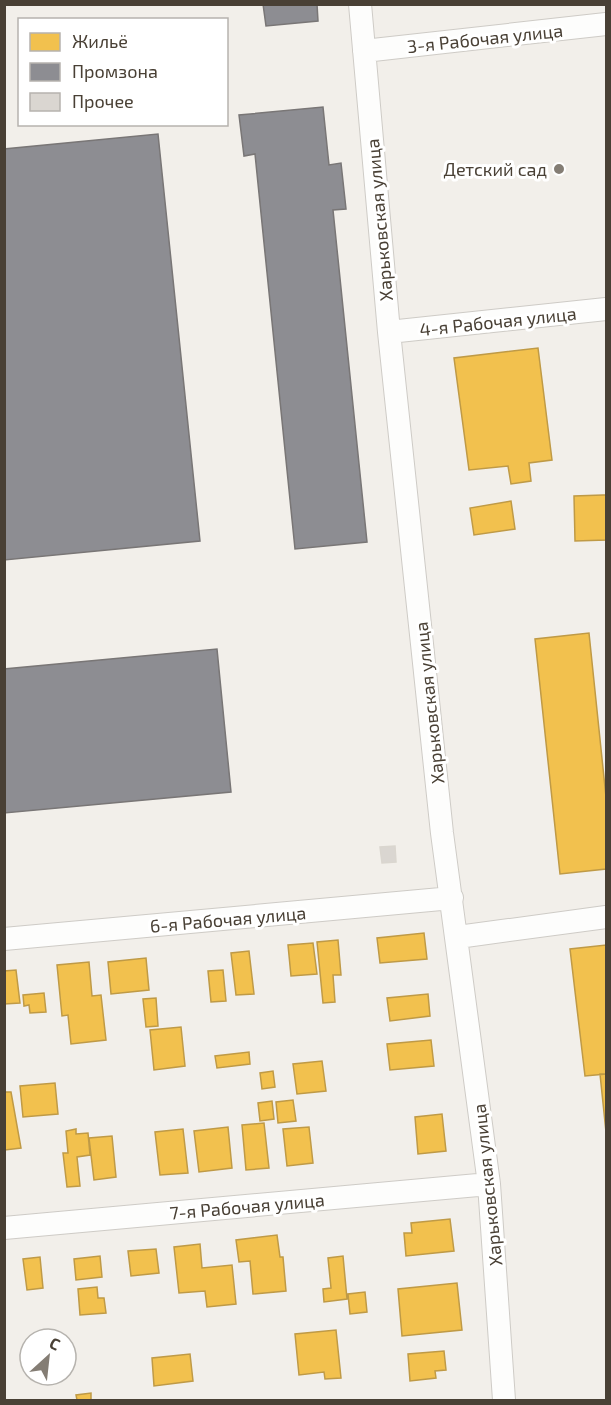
<svg xmlns="http://www.w3.org/2000/svg" width="611" height="1405" font-family="'Exo 2',sans-serif">
<rect width="100%" height="100%" fill="#f2efea"/>
<path fill="#f2c14e" stroke="#bf9a46" stroke-width="1.5" d="M538 348 552 460 529 463 531 481 511 484 508 466 469 470 454 358Z
M603 495H606V540L575 541 574 496Z
M511 501 515 529 474 535 470 508Z
M589 633 606 797V869L560 874 535 639Z
M424 933 427 959 380 963 377 938Z
M338 940 341 975H333L335 1002 323 1003 317 942Z
M313 943 317 974 291 976 288 945Z
M606 945V1074L585 1076 570 949Z
M249 951 254 994 236 995 231 953Z
M146 958 149 990 111 994 108 962Z
M89 962 92 996 101 995 106 1040 71 1044 68 1015 62 1016 57 965Z
M16 970 20 1003 4 1004V971Z
M223 970 226 1001 211 1002 208 971Z
M44 993 46 1012 30 1013 29 1005 24 1006 23 995Z
M428 994 430 1016 390 1021 387 998Z
M156 998 158 1026 146 1027 143 999Z
M181 1027 185 1066 154 1070 150 1030Z
M431 1040 434 1066 390 1070 387 1044Z
M249 1052 250 1064 217 1068 215 1056Z
M322 1061 326 1091 297 1094 293 1064Z
M273 1071 275 1087 262 1089 260 1073Z
M600 1074H606V1132Z
M55 1083 58 1114 23 1117 20 1086Z
M4 1092H11L21 1148 5 1150Z
M293 1100 296 1121 278 1123 276 1102Z
M272 1101 274 1119 260 1121 258 1103Z
M442 1114 446 1151 418 1154 415 1117Z
M264 1123 269 1168 246 1170 242 1125Z
M228 1127 232 1168 199 1172 194 1131Z
M309 1127 313 1163 287 1166 283 1129Z
M76 1129V1134L88 1133 90 1155 77 1157 80 1186 67 1187 63 1153H68L66 1131Z
M183 1129 188 1173 160 1175 155 1132Z
M112 1136 116 1177 94 1180 89 1138Z
M450 1219 454 1251 406 1256 404 1233H412L411 1223Z
M277 1235 280 1257H283L286 1291 253 1294 250 1261 239 1262 236 1240Z
M200 1244 202 1268 232 1265 236 1304 207 1307 205 1291 179 1293 174 1247Z
M156 1249 159 1273 131 1276 128 1251Z
M100 1256 102 1277 76 1280 74 1259Z
M343 1256 347 1299 324 1302 323 1289 331 1288 328 1258Z
M40 1257 43 1288 27 1290 23 1259Z
M457 1283 462 1330 402 1336 398 1289Z
M97 1287 98 1298H104L106 1313 80 1315 78 1289Z
M365 1292 367 1312 350 1314 348 1294Z
M336 1330 341 1378 325 1379 324 1372 299 1375 295 1334Z
M444 1351 446 1370 435 1371 436 1378 410 1381 408 1354Z
M190 1354 193 1381 154 1386 152 1358Z
M91 1393V1400H77L76 1395Z"/>
<path fill="#8d8d92" stroke="#797676" stroke-width="1.5" d="M263 4H317L318 21 266 26Z
M323 107 329 165 341 163 346 209 333 210 367 542 295 549 255 154 244 156 239 115Z
M158 134 200 541 4 560V149Z
M217 649 231 792 4 813V669Z"/>
<path fill="#dad6d1" stroke="#dad6cf" stroke-width="1.5" d="M395 846 396 862 382 863 380 847Z"/>
<g fill="none" stroke-linecap="round" stroke-linejoin="round">
<g stroke="#cecbc6" stroke-width="24">
<path id="minor" d="M360 4 389 332 442 833 489 1184 504 1400
M364 51 606 24
M389 332 606 309
M458 937 606 917
M4 939 452 898
M4 1228 489 1184"/>
</g>
<use href="#minor" stroke="#fdfdfc" stroke-width="22"/>
</g>
<circle fill="#847d74" stroke="#fff" stroke-width="2" cx="559" cy="169" r="6"/>
<g text-anchor="middle" dominant-baseline="central" stroke-width="6" stroke-linejoin="round" paint-order="stroke">
<g font-size="18" fill="#494035" stroke="#fff">
<text transform="translate(485 38) rotate(-6)">3-я Рабочая улица</text>
<text transform="translate(379 220) rotate(-95)">Харьковская улица</text>
<text transform="translate(498 321) rotate(-6)">4-я Рабочая улица</text>
<text transform="translate(429 703) rotate(-96)">Харьковская улица</text>
<text transform="translate(228 919) rotate(-5)">6-я Рабочая улица</text>
<text transform="translate(487 1185) rotate(-96)">Харьковская улица</text>
<text transform="translate(247 1206) rotate(-5)">7-я Рабочая улица</text>
</g>
<g font-size="18" fill="#494035" stroke="#fff" text-anchor="end">
<text x="547" y="169">Детский сад</text>
</g>
</g>
<rect width="611" height="1405" fill="none" stroke="#494035" stroke-width="12"/>
<rect x="18" y="18" width="210" height="108" fill="#ffffff" stroke="#b6b3ae" stroke-width="1.5"/>
<rect x="30" y="33" width="30" height="18" fill="#f2c14e" stroke="#b6b3ae" stroke-width="1.5"/>
<text x="72" y="48" font-size="18" fill="#494035">Жильё</text>
<rect x="30" y="63" width="30" height="18" fill="#8d8d92" stroke="#b6b3ae" stroke-width="1.5"/>
<text x="72" y="78" font-size="18" fill="#494035">Промзона</text>
<rect x="30" y="93" width="30" height="18" fill="#dad6d1" stroke="#b6b3ae" stroke-width="1.5"/>
<text x="72" y="108" font-size="18" fill="#494035">Прочее</text>
<g transform="translate(48 1357) rotate(27)"><circle r="28" fill="#ffffff" stroke="#b6b3ae" stroke-width="1.5"/>
<path d="M0-4.5L10 22L0 15L-10 22Z" fill="#847d74"/>
<text y="-9" font-size="16" font-weight="bold" text-anchor="middle" fill="#494035">С</text>
</g>
</svg>
